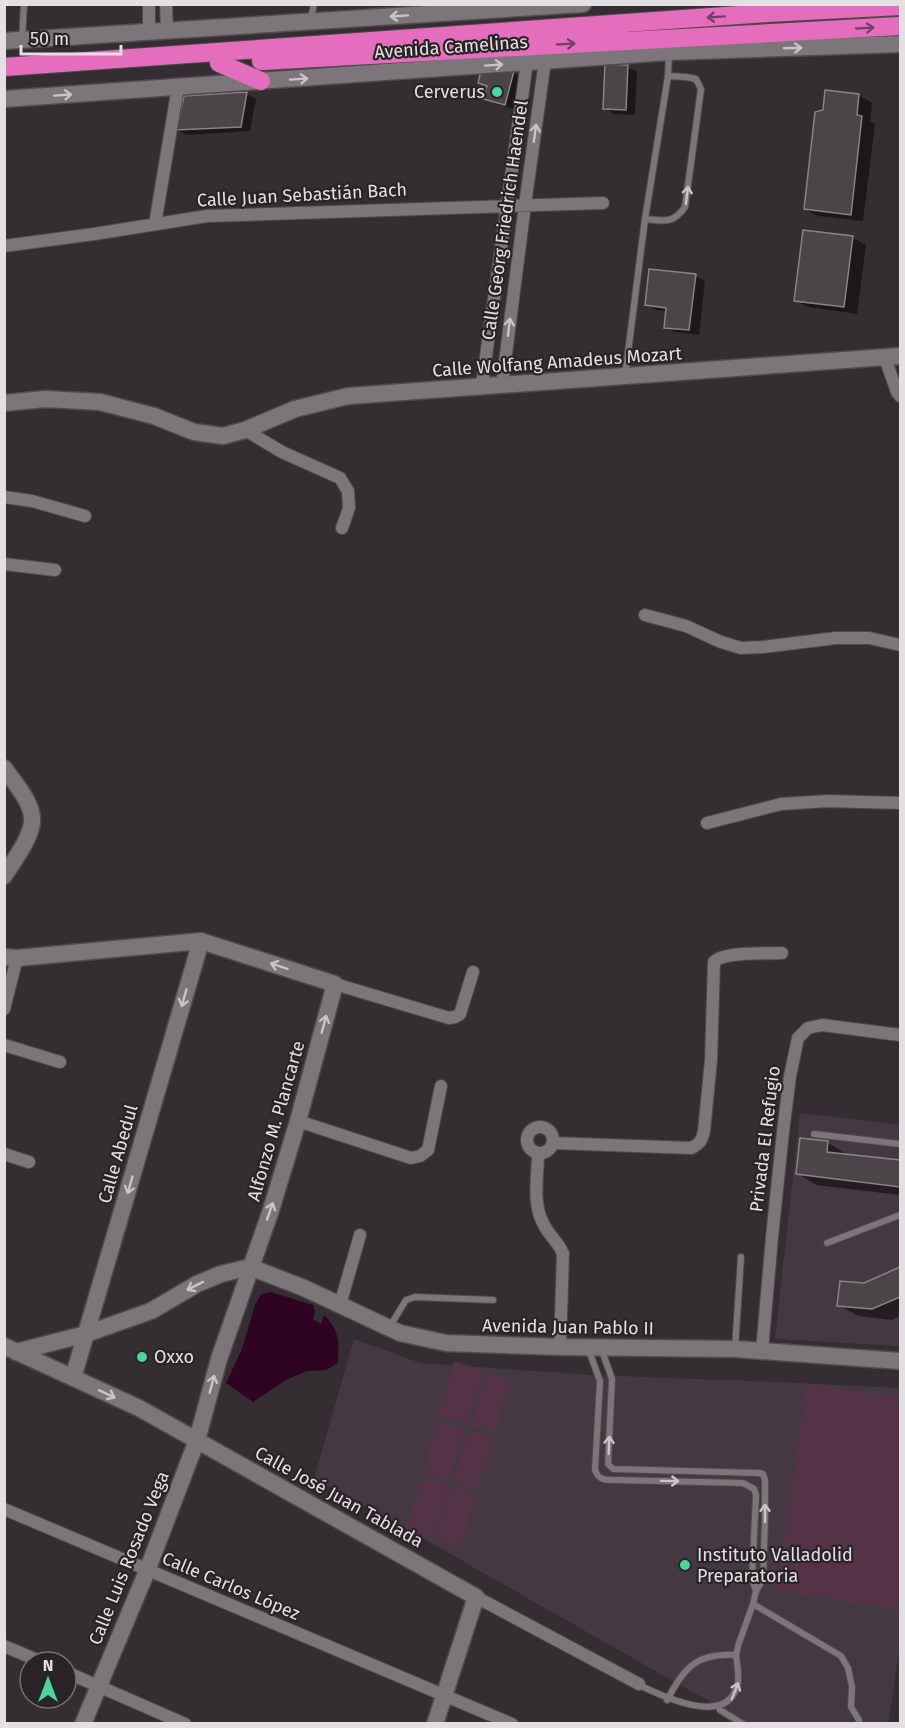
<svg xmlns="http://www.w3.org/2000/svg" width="905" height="1728" font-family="'Fira Sans',sans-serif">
<rect width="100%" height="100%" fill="#342e32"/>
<path fill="#443940" d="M800 1113 900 1125V1346L775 1339Z
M354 1339 420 1363 591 1375 775 1382 900 1388V1645L889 1718 886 1724 747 1723 336 1489 314 1479Z"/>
<path fill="#543347" d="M454 1361 484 1370 468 1424 438 1416Z
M486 1372 510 1380 496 1432 471 1425Z
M807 1383 900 1397V1610L776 1589Z
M437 1421 465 1430 450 1481 423 1473Z
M469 1430 494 1438 478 1490 453 1482Z
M422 1478 449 1485 433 1539 406 1530Z
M451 1486 476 1494 461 1547 434 1539Z"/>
<path fill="#2f0422" d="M271 1292 313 1305 315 1312 313 1319 321 1324 324 1315C340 1331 339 1342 338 1363L326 1370 307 1371 286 1380 253 1402 226 1383 242 1349 255 1305 261 1294Z"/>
<path fill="#0007" d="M628 67 637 72 635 115 614 114 605 108Z
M513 72 523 78 514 109 495 104 485 98 488 87 480 83Z
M247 94 256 99 250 131 187 135 177 130Z
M859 95 872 103 870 122 875 124 863 221 818 216 805 209Z
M853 238 866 245 857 314 808 307 795 300Z
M695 276 705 281 699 335 675 332 666 327 668 311 656 310 647 304Z
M827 1142 847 1154 846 1156 900 1162V1195L816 1185 797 1173Z
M900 1268V1316L892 1320 858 1316 839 1305 865 1285Z"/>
<path fill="#4b4448" stroke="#898286" stroke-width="1.5" d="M605 64 628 65 626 110 603 109Z
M481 71H514L505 105 483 99 487 86 478 83Z
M825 90 859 94 857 115 862 116 851 215 804 209 815 112 823 110Z
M247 92 241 127 176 130 184 96Z
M803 230 853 236 844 307 794 301Z
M649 269 696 274 689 330 664 328 666 308 645 305Z
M800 1138 828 1141 827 1152 900 1160V1187L796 1174Z
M900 1267V1297L872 1309 837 1306 840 1281 864 1283Z"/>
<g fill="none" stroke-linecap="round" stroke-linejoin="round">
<g stroke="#504a4d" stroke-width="8">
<path id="lane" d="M311 18 314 4
M22 40 24 4
M645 219C664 221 673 224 685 207L701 89 696 79 686 77 668 76
M625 376 645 219 668 76 669 53
M814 1134 900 1144
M827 1243 900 1215
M389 1328 406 1300 415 1297 493 1300
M588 1348 600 1381 595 1470C599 1481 606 1480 617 1480L743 1483 754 1489 756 1495 752 1579 756 1591
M601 1348 612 1379 608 1464 613 1469 759 1473 763 1474 765 1480V1519L763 1579 756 1591 753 1604 739 1643 736 1655
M735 1349 741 1257
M753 1604 841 1656 848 1668 852 1687 851 1707 859 1720V1724
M639 1685C666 1698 730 1728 738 1682 739 1674 737 1663 736 1655 696 1653 685 1667 667 1700
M720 1710 743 1724"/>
</g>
<g stroke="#504a4d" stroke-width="14">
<path id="street" d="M166 4 167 31
M149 32V4
M155 224 178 87
M4 246 94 234 207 216 603 203
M885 358 897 392 900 396
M482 385 527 62
M502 385 525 205 545 61
M245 430 282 452 340 478 348 491 349 508 342 528
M4 497 32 501 85 516
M4 564 55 570
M645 615 686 626 721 642 741 648 763 647 836 638H869L900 645
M707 823 781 804 827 801 900 803
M335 984 449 1018 455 1017 460 1014 473 972
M4 1009 17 958
M4 1045 60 1062
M298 1121 411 1158 420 1156 428 1150 441 1086
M527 1140a13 13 0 1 1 26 0a13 13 0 1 1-26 0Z
M553 1143 691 1148C700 1144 702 1140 704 1131L711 1060 714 962C724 951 766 954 782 953
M538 1153C538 1175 532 1203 543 1223 548 1235 559 1242 563 1254L560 1347
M4 1154 29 1162
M340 1305 360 1235
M762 1351 772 1237 783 1132 790 1076 798 1038 808 1028 822 1025 900 1035
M4 1509 512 1724
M476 1597 639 1684
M4 1646 42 1662
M66 1672 185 1724"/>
</g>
<g stroke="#504a4d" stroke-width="19">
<path id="secondary" d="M4 41 583 4
M4 99 669 52 900 44
M4 403 45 399 100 402 154 416 194 432 223 436 245 430 295 409 348 396 900 356
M4 768C14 782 34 804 32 822 31 838 13 862 4 876
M4 957 17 958 201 941 335 984 298 1121 271 1210 219 1359 197 1440 147 1571 83 1724
M250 1267 304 1288 400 1333 446 1343 560 1347 735 1349 900 1361
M4 1346 139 1408 476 1597 435 1724
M16 1352 86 1334 151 1311 197 1284 221 1274 250 1267
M73 1378 201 941"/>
</g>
<g stroke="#504a4d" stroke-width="20">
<path id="highway" d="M261 61 900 26
M219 63 261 81
M4 67 767 13 900 6"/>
</g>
<use href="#lane" stroke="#7c7579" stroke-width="6"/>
<use href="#street" stroke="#7c7579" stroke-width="12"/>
<use href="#secondary" stroke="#7c7579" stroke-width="16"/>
<use href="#highway" stroke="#e46ebd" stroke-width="18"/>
</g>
<defs><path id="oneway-shaft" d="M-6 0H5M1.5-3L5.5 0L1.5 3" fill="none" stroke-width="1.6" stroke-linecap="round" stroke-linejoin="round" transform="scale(1.5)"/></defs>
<g stroke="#c9c4c8">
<use href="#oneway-shaft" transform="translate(399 16) rotate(176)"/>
<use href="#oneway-shaft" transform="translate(793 48) rotate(-2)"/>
<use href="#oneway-shaft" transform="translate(494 65) rotate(-4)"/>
<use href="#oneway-shaft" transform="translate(299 79) rotate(-4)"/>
<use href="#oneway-shaft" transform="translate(63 95) rotate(-4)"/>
<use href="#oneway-shaft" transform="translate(535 133) rotate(-82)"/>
<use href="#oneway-shaft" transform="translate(687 195) rotate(-83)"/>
<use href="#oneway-shaft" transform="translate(509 327) rotate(-83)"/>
<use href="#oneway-shaft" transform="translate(279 966) rotate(-162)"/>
<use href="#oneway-shaft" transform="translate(184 998) rotate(106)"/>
<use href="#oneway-shaft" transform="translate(324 1024) rotate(-75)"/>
<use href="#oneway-shaft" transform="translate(130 1185) rotate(106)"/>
<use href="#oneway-shaft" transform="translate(270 1211) rotate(-71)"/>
<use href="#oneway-shaft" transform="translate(195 1286) rotate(153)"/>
<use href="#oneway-shaft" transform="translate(212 1384) rotate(-75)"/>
<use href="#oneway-shaft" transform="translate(107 1394) rotate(25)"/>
<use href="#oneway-shaft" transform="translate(609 1445) rotate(-88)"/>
<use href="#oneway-shaft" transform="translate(670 1481) rotate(1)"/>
<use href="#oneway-shaft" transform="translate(765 1513) rotate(-90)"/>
<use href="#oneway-shaft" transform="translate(735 1691) rotate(-69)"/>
</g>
<g stroke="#744264">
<use href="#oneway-shaft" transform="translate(716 17) rotate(176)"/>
<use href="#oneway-shaft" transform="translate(865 28) rotate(-3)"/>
<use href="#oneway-shaft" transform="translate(566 44) rotate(-3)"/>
</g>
<g fill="#4cd49b" stroke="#2a2428" stroke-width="2">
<circle cx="497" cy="92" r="6"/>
<circle cx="142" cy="1357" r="6"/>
<circle cx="685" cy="1565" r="6"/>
</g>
<g text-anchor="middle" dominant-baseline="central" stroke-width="4.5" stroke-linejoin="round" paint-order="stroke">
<g font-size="18" fill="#e3dfe2" stroke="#2a2428">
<text transform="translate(451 47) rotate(-4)">Avenida Camelinas</text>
<text transform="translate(302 195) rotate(-3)">Calle Juan Sebastián Bach</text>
<text transform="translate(505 220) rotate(-82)">Calle Georg Friedrich Haendel</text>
<text transform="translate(557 362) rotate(-4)">Calle Wolfang Amadeus Mozart</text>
<text transform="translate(276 1121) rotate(-74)">Alfonzo M. Plancarte</text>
<text transform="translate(765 1139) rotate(-83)">Privada El Refugio</text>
<text transform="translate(118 1154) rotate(-74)">Calle Abedul</text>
<text transform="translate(568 1327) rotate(1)">Avenida Juan Pablo II</text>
<text transform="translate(339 1497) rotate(29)">Calle José Juan Tablada</text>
<text transform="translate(129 1558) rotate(-68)">Calle Luis Rosado Vega</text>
<text transform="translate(231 1586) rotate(23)">Calle Carlos López</text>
</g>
<g font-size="18" fill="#e3dfe2" stroke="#2a2428" text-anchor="start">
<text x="485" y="92" text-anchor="end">Cerverus</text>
<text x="154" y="1357">Oxxo</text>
<text x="697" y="1555">Instituto Valladolid<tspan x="697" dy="21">Preparatoria</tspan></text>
</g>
</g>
<rect width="905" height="1728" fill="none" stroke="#e3dfe2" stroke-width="12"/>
<g transform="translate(48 1680)"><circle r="28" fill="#2a2428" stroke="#746f72" stroke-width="1.5"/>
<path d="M0-4.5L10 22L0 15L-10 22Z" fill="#4cd49b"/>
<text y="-9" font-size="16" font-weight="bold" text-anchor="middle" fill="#e3dfe2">N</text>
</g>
<path d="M21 45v9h100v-9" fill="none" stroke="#e3dfe2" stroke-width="3"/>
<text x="30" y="45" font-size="18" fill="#e3dfe2" stroke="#2a2428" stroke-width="4.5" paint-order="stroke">50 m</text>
</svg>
